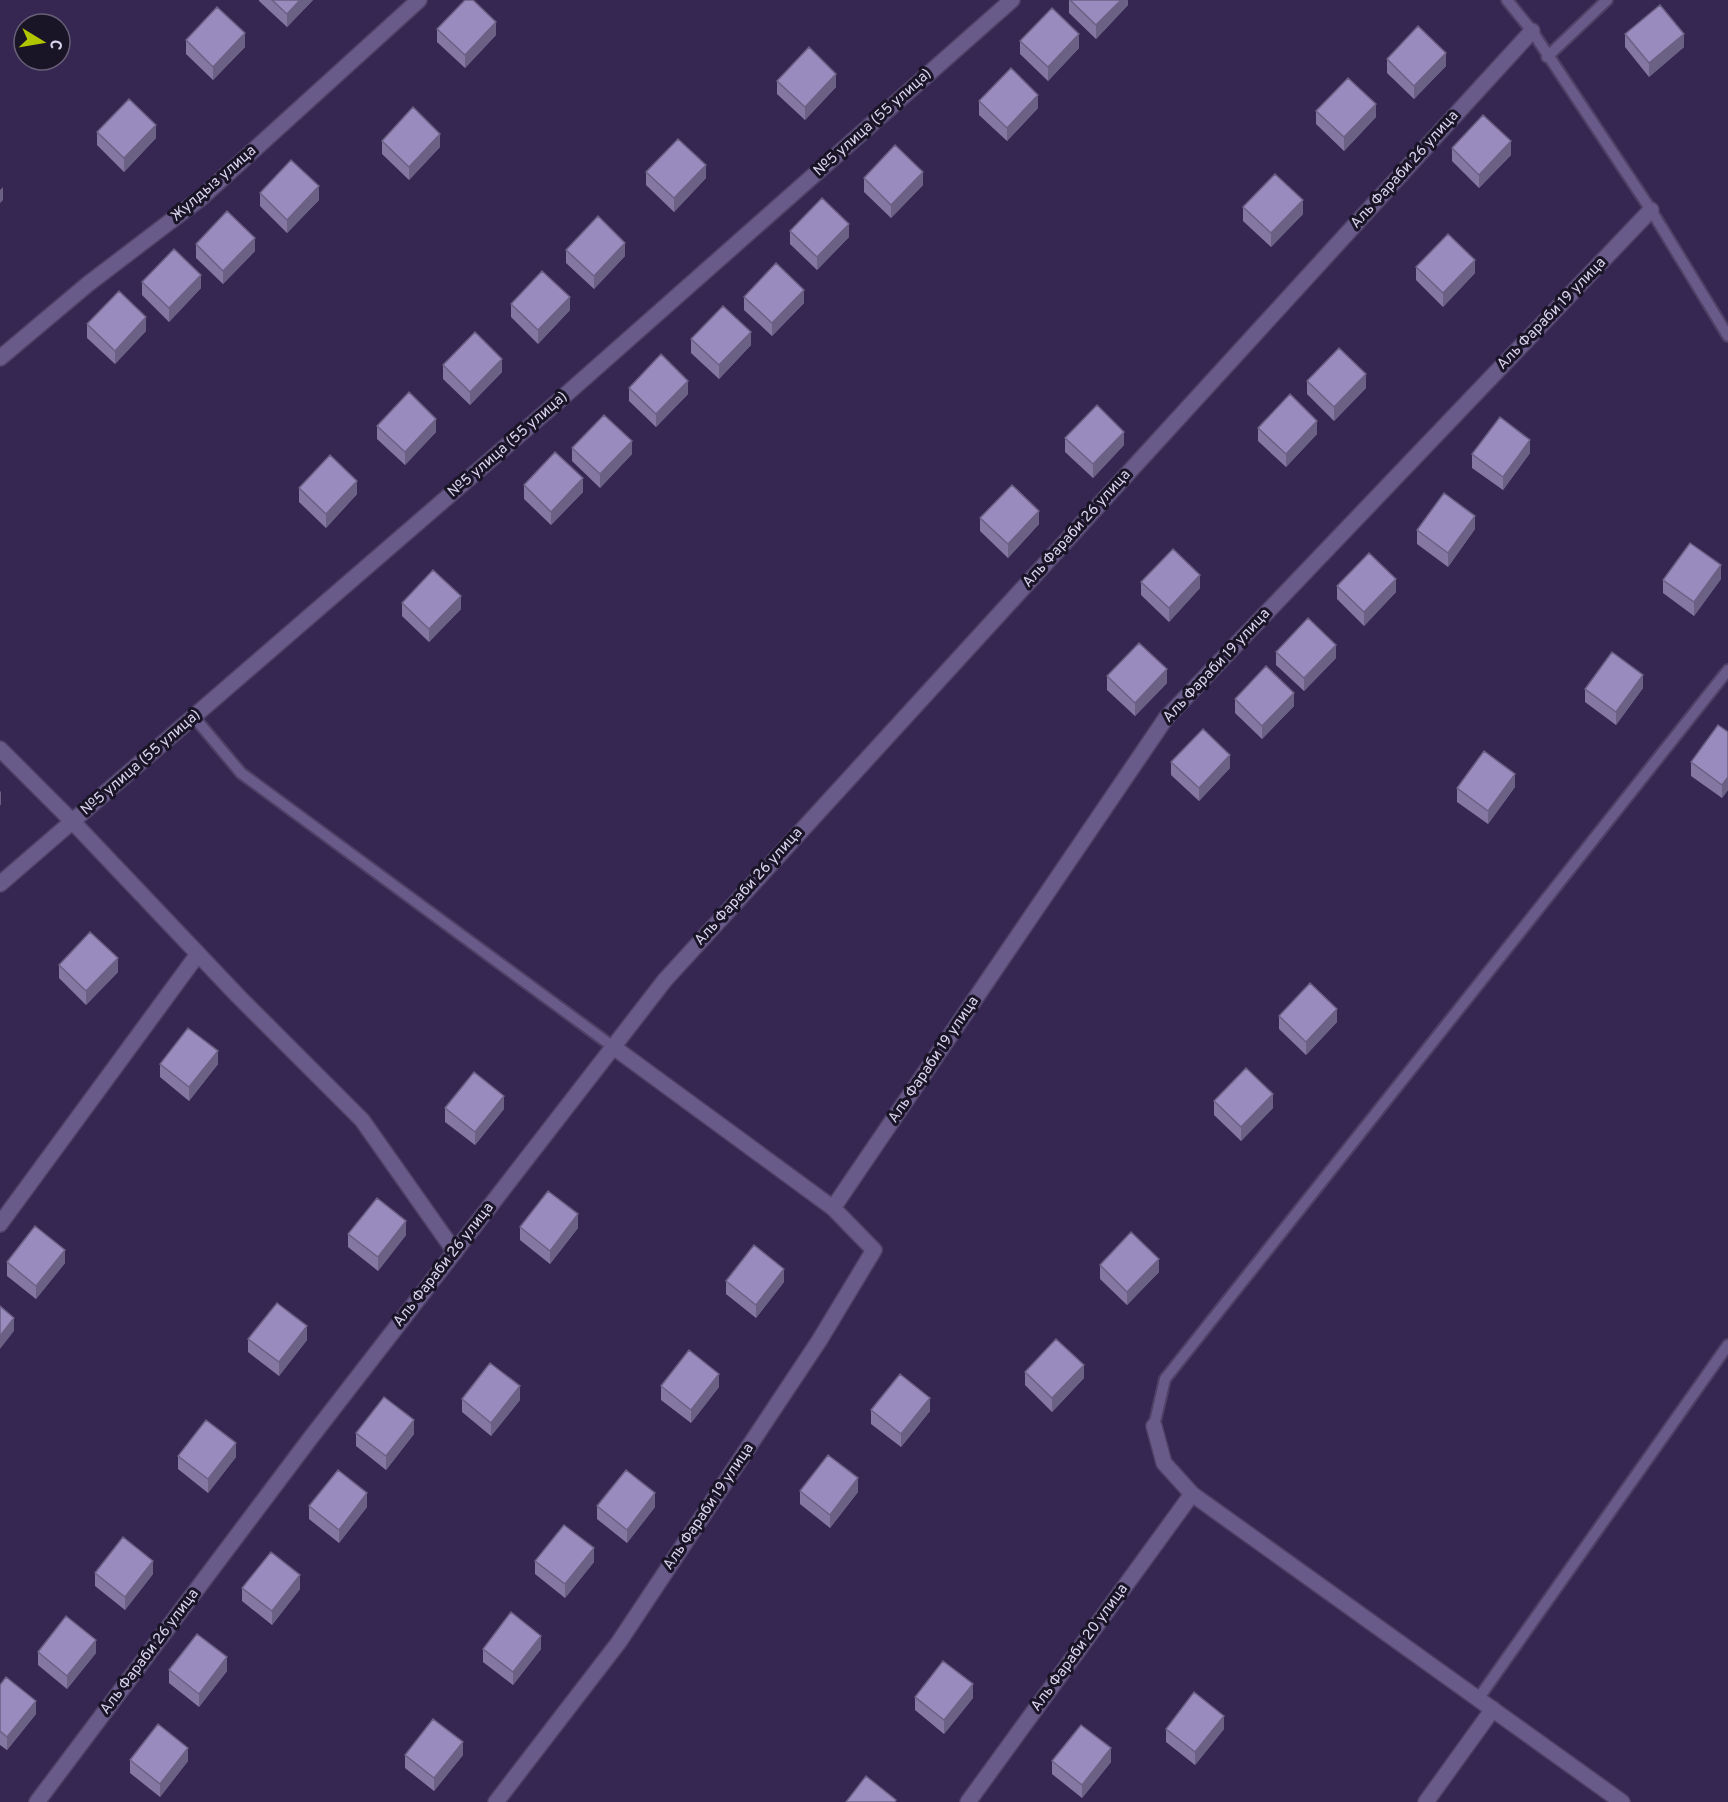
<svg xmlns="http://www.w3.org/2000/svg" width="1728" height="1802" font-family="Overpass,sans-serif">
<rect width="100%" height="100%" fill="#352751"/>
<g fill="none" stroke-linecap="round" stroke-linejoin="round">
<g stroke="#4e4166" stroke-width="14">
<path id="service" d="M1507 0 1532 31 1651 210 1728 336
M1547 57 1607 0
M194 717 241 773 612 1046
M1154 1426 1165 1379 1728 670
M1478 1699 1728 1345"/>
</g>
<g stroke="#4e4166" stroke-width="18">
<path id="minor" d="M0 358 88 284 201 198 419 0
M0 749 73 822 238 996 362 1120 455 1252
M0 884 562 398 1012 0
M612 1046 833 1208 1166 718 1651 210
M0 1224 198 954
M1154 1426 1164 1463 1192 1494 1622 1802
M37 1802 309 1440 665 980 1532 31
M496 1802 619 1642 819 1341 874 1250 833 1208
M968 1802 1192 1494
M1426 1802 1493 1709"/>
</g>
<use href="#service" stroke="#685a89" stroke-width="10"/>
<use href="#minor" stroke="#685a89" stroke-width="15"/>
</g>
<path fill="#8478a3" d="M259 0H313L287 27 259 1Z
M1069 0H1128V5L1096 39 1069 13Z
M437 29 496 35 465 68 437 42Z
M1625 34 1684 47 1649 77 1625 47Z
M186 40 245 47 213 80 186 54Z
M1020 41 1079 48 1048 81 1020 54Z
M1387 59 1446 66 1414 99 1387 73Z
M777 81 836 87 805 120 777 94Z
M979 101 1038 108 1007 141 979 115Z
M1316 111 1376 117 1344 151 1316 124Z
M97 132 156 138 124 172 97 145Z
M382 141 440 147 409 180 382 154Z
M1452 148 1511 155 1479 188 1452 161Z
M646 172 706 178 674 212 646 185Z
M864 178 923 185 891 218 864 192Z
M260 193 319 200 287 233 260 206Z
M1243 207 1303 214 1271 247 1243 221Z
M790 231 849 237 817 270 790 244Z
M196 244 255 251 223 284 196 258Z
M566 250 625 256 594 289 566 263Z
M1416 267 1475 273 1443 307 1416 280Z
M142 282 201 288 169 322 142 295Z
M744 297 804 303 772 336 744 310Z
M511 304 570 310 538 344 511 317Z
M87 324 146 331 115 364 87 338Z
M691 339 751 345 719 379 691 353Z
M443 365 502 372 470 405 443 379Z
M1307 381 1366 388 1334 421 1307 394Z
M629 388 688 394 656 427 629 401Z
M377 426 436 432 405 465 377 439Z
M1258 428 1317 434 1286 467 1258 441Z
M1065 438 1124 445 1093 478 1065 452Z
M572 448 632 454 600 488 572 461Z
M1530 453 1503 490 1472 468V454Z
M524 485 583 492 551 525 524 499Z
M299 488 357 494 326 528 299 502Z
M980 518 1039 524 1008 558 980 531Z
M1475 529 1448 567 1417 544V530Z
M1721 579 1694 616 1663 593V580Z
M1141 582 1200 588 1169 622 1141 595Z
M1337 586 1396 592 1364 626 1337 599Z
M402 603 461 609 429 642 402 616Z
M1276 652 1336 658 1304 691 1276 665Z
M1107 676 1167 683 1135 716 1107 690Z
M1643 688 1616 725 1585 702V689Z
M1235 699 1294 706 1262 739 1235 713Z
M1728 732V790L1722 798 1691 776V762Z
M1171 762 1230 768 1199 801 1171 775Z
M1515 787 1488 824 1457 802V788Z
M59 965 118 972 86 1005 59 978Z
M1279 1016 1337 1022 1306 1055 1279 1029Z
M160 1064H218L189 1101 160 1077Z
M1214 1101 1273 1108 1241 1141 1214 1115Z
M445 1108 504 1109 475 1145 445 1122Z
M520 1227 578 1228 550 1264 520 1240Z
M348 1234 406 1235 378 1271 348 1247Z
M7 1262 65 1263 36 1299 7 1276Z
M1100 1265 1159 1272 1127 1305 1100 1279Z
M726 1281 784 1282 756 1318 726 1294Z
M248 1339 307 1340 279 1376 248 1352Z
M1025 1372 1084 1378 1052 1412 1025 1385Z
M661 1386 719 1387 691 1423 661 1400Z
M462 1399 520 1400 491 1436 462 1412Z
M871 1410 930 1411 901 1447 871 1424Z
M356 1433 414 1434 386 1470 356 1446Z
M178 1456 236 1457 208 1493 178 1469Z
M800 1491 858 1492 830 1528 800 1504Z
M309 1506 367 1507 339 1543 309 1519Z
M597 1506 655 1507 627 1543 597 1519Z
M535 1561 594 1562 565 1598 535 1574Z
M95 1573 153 1574 125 1610 95 1586Z
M242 1588 300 1589 272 1625 242 1601Z
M483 1649H541L513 1685 483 1662Z
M38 1652 96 1653 67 1689 38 1665Z
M169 1670 227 1671 199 1707 169 1683Z
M0 1685 36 1714 7 1750 0 1745Z
M915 1697 973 1698 944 1734 915 1710Z
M1166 1729H1224L1195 1765 1166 1742Z
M405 1755H463L434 1791 405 1768Z
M130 1760 188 1761 160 1797 130 1773Z
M1052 1761 1111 1762 1082 1798 1052 1774Z"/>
<path fill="#6b6184" d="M300 0H313L287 27V14Z
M1121 0H1128V5L1096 39V25Z
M496 22V35L465 68V55Z
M245 33V47L213 80V67Z
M1079 34V48L1048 81V67Z
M1684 34V47L1649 77V63Z
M1446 53V66L1414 99V86Z
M836 74V87L805 120V107Z
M1038 95V108L1007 141V128Z
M1376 104V117L1344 151V137Z
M156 125V138L124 172V158Z
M440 134V147L409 180V167Z
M1511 141V155L1479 188V175Z
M706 165V178L674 212V198Z
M923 172V185L891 218V205Z
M319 186V200L287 233V220Z
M3 187V200L0 203V190Z
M1303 200V214L1271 247V233Z
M849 224V237L817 270V257Z
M255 238V251L223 284V271Z
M625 243V256L594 289V276Z
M1475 260V273L1443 307V293Z
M201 275V288L169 322V308Z
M804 290V303L772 336V323Z
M570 297V310L538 344V330Z
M146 317V331L115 364V351Z
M751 332V345L719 379V365Z
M502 359V372L470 405V392Z
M1366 374V388L1334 421V407Z
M688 381V394L656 427V414Z
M436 419V432L405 465V452Z
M1317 421V434L1286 467V454Z
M1124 432V445L1093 478V464Z
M1530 440V453L1503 490V477Z
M632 441V454L600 488V474Z
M583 478V492L551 525V512Z
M357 481V494L326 528V514Z
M1039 511V524L1008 558V544Z
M1475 516V529L1448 567V553Z
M1721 565V579L1694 616V602Z
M1200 575V588L1169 622V608Z
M1396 579V592L1364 626V612Z
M461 596V609L429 642V629Z
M1336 645V658L1304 691V678Z
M1167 669V683L1135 716V703Z
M1643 675V688L1616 725V712Z
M1294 693V706L1262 739V726Z
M1230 755V768L1199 801V788Z
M1515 774V787L1488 824V811Z
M1728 777V790L1722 798V785Z
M1 791V804L0 806V792Z
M118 958V972L86 1005V991Z
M1337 1009V1022L1306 1055V1042Z
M218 1051V1064L189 1101V1087Z
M1273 1094V1108L1241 1141V1127Z
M504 1096V1109L475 1145V1132Z
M578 1214V1228L550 1264V1251Z
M406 1221V1235L378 1271V1257Z
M65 1250V1263L36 1299V1286Z
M1159 1259V1272L1127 1305V1292Z
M784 1269V1282L756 1318V1305Z
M14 1318V1331L0 1349V1336Z
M307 1326V1340L279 1376V1362Z
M1084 1365V1378L1052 1412V1398Z
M719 1374V1387L691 1423V1410Z
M520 1386V1400L491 1436V1423Z
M930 1398V1411L901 1447V1434Z
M414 1420V1434L386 1470V1456Z
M236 1443V1457L208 1493V1479Z
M858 1478V1492L830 1528V1515Z
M367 1493V1507L339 1543V1530Z
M655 1493V1507L627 1543V1530Z
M594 1548V1562L565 1598V1584Z
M153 1561V1574L125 1610V1597Z
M300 1575V1589L272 1625V1611Z
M541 1636V1649L513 1685V1672Z
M96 1640V1653L67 1689V1676Z
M227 1657V1671L199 1707V1694Z
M973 1684V1698L944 1734V1720Z
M36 1701V1714L7 1750V1737Z
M1224 1716V1729L1195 1765V1752Z
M463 1742V1755L434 1791V1778Z
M188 1748V1761L160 1797V1784Z
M1111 1748V1762L1082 1798V1785Z"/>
<path fill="#998bbd" stroke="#6b6184" stroke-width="1.5" d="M272 0H300L287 14Z
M465 0H473L496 22 465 55 437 29Z
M1070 0H1121L1096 25Z
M1660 5 1684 34 1649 63 1625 34Z
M217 7 245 33 213 67 186 40Z
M1052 8 1079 34 1048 67 1020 41Z
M1418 26 1446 53 1414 86 1387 59Z
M809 47 836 74 805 107 777 81Z
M1011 68 1038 95 1007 128 979 101Z
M1348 78 1376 104 1344 137 1316 111Z
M129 99 156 125 124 158 97 132Z
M413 107 440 134 409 167 382 141Z
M1483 115 1511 141 1479 175 1452 148Z
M678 139 706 165 674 198 646 172Z
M895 145 923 172 891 205 864 178Z
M291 160 319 186 287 220 260 193Z
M1275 174 1303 200 1271 233 1243 207Z
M822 198 849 224 817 257 790 231Z
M227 211 255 238 223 271 196 244Z
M598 216 625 243 594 276 566 250Z
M1448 234 1475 260 1443 293 1416 267Z
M174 249 201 275 169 308 142 282Z
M776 263 804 290 772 323 744 297Z
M542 271 570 297 538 330 511 304Z
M119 291 146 317 115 351 87 324Z
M723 306 751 332 719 365 691 339Z
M475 332 502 359 470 392 443 365Z
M1339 348 1366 374 1334 407 1307 381Z
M661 354 688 381 656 414 629 388Z
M409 392 436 419 405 452 377 426Z
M1290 394 1317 421 1286 454 1258 428Z
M1097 405 1124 432 1093 464 1065 438Z
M604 415 632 441 600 474 572 448Z
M1500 417 1530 440 1503 477 1472 454Z
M555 452 583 478 551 512 524 485Z
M330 455 357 481 326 514 299 488Z
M1012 485 1039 511 1008 544 980 518Z
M1444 493 1475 516 1448 553 1417 530Z
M1690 543 1721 565 1694 602 1663 580Z
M1173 549 1200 575 1169 608 1141 582Z
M1369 553 1396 579 1364 612 1337 586Z
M433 570 461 596 429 629 402 603Z
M1308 618 1336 645 1304 678 1276 652Z
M1139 643 1167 669 1135 703 1107 676Z
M1612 652 1643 675 1616 712 1585 689Z
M1266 666 1294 693 1262 726 1235 699Z
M1718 725 1728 732V777L1722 785 1691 762Z
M1203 729 1230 755 1199 788 1171 762Z
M1484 751 1515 774 1488 811 1457 788Z
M90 932 118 958 86 991 59 965Z
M1310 983 1337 1009 1306 1042 1279 1016Z
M188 1028 218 1051 189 1087 160 1064Z
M1246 1068 1273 1094 1241 1127 1214 1101Z
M474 1072 504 1096 475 1132 445 1108Z
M548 1191 578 1214 550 1251 520 1227Z
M377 1198 406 1221 378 1257 348 1234Z
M35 1226 65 1250 36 1286 7 1262Z
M1131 1232 1159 1259 1127 1292 1100 1265Z
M754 1245 784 1269 756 1305 726 1281Z
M277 1303 307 1326 279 1362 248 1339Z
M0 1306 14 1318 0 1336Z
M1056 1339 1084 1365 1052 1398 1025 1372Z
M689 1350 719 1374 691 1410 661 1386Z
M490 1363 520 1386 491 1423 462 1399Z
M900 1374 930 1398 901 1434 871 1410Z
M384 1397 414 1420 386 1456 356 1433Z
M206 1420 236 1443 208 1479 178 1456Z
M828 1455 858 1478 830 1515 800 1491Z
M338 1470 367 1493 339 1530 309 1506Z
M626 1470 655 1493 627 1530 597 1506Z
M564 1525 594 1548 565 1584 535 1561Z
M123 1537 153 1561 125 1597 95 1573Z
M271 1552 300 1575 272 1611 242 1588Z
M511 1612 541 1636 513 1672 483 1649Z
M66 1616 96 1640 67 1676 38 1652Z
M197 1634 227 1657 199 1694 169 1670Z
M943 1661 973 1684 944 1720 915 1697Z
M6 1677 36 1701 7 1737 0 1731V1685Z
M1194 1692 1224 1716 1195 1752 1166 1729Z
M433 1719 463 1742 434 1778 405 1755Z
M158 1724 188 1748 160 1784 130 1760Z
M1081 1725 1111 1748 1082 1785 1052 1761Z
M866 1776 896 1800 895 1802H846Z"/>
<g text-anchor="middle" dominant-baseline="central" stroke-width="6" stroke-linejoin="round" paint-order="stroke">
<g font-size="15" fill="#dad3ee" stroke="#1a1427">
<text transform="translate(873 123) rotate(-42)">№5 улица (55 улица)</text>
<text transform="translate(1405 170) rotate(-48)">Аль Фараби 26 улица</text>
<text transform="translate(214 184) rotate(-41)">Жулдыз улица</text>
<text transform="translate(1552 314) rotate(-46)">Аль Фараби 19 улица</text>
<text transform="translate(508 445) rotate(-41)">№5 улица (55 улица)</text>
<text transform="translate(1077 529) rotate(-48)">Аль Фараби 26 улица</text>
<text transform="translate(1217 666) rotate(-47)">Аль Фараби 19 улица</text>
<text transform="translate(141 763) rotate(-41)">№5 улица (55 улица)</text>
<text transform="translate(749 887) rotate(-48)">Аль Фараби 26 улица</text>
<text transform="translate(934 1060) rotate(-56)">Аль Фараби 19 улица</text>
<text transform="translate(444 1265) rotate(-52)">Аль Фараби 26 улица</text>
<text transform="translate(709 1507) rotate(-56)">Аль Фараби 19 улица</text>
<text transform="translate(1080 1648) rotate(-54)">Аль Фараби 20 улица</text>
<text transform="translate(150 1652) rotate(-53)">Аль Фараби 26 улица</text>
</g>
</g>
<g transform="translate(42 42) rotate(101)"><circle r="28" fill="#1a1427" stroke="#676077" stroke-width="1.5"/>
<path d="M0-4.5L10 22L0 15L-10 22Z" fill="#b1c500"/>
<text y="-9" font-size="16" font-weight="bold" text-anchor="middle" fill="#dad3ee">С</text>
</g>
</svg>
